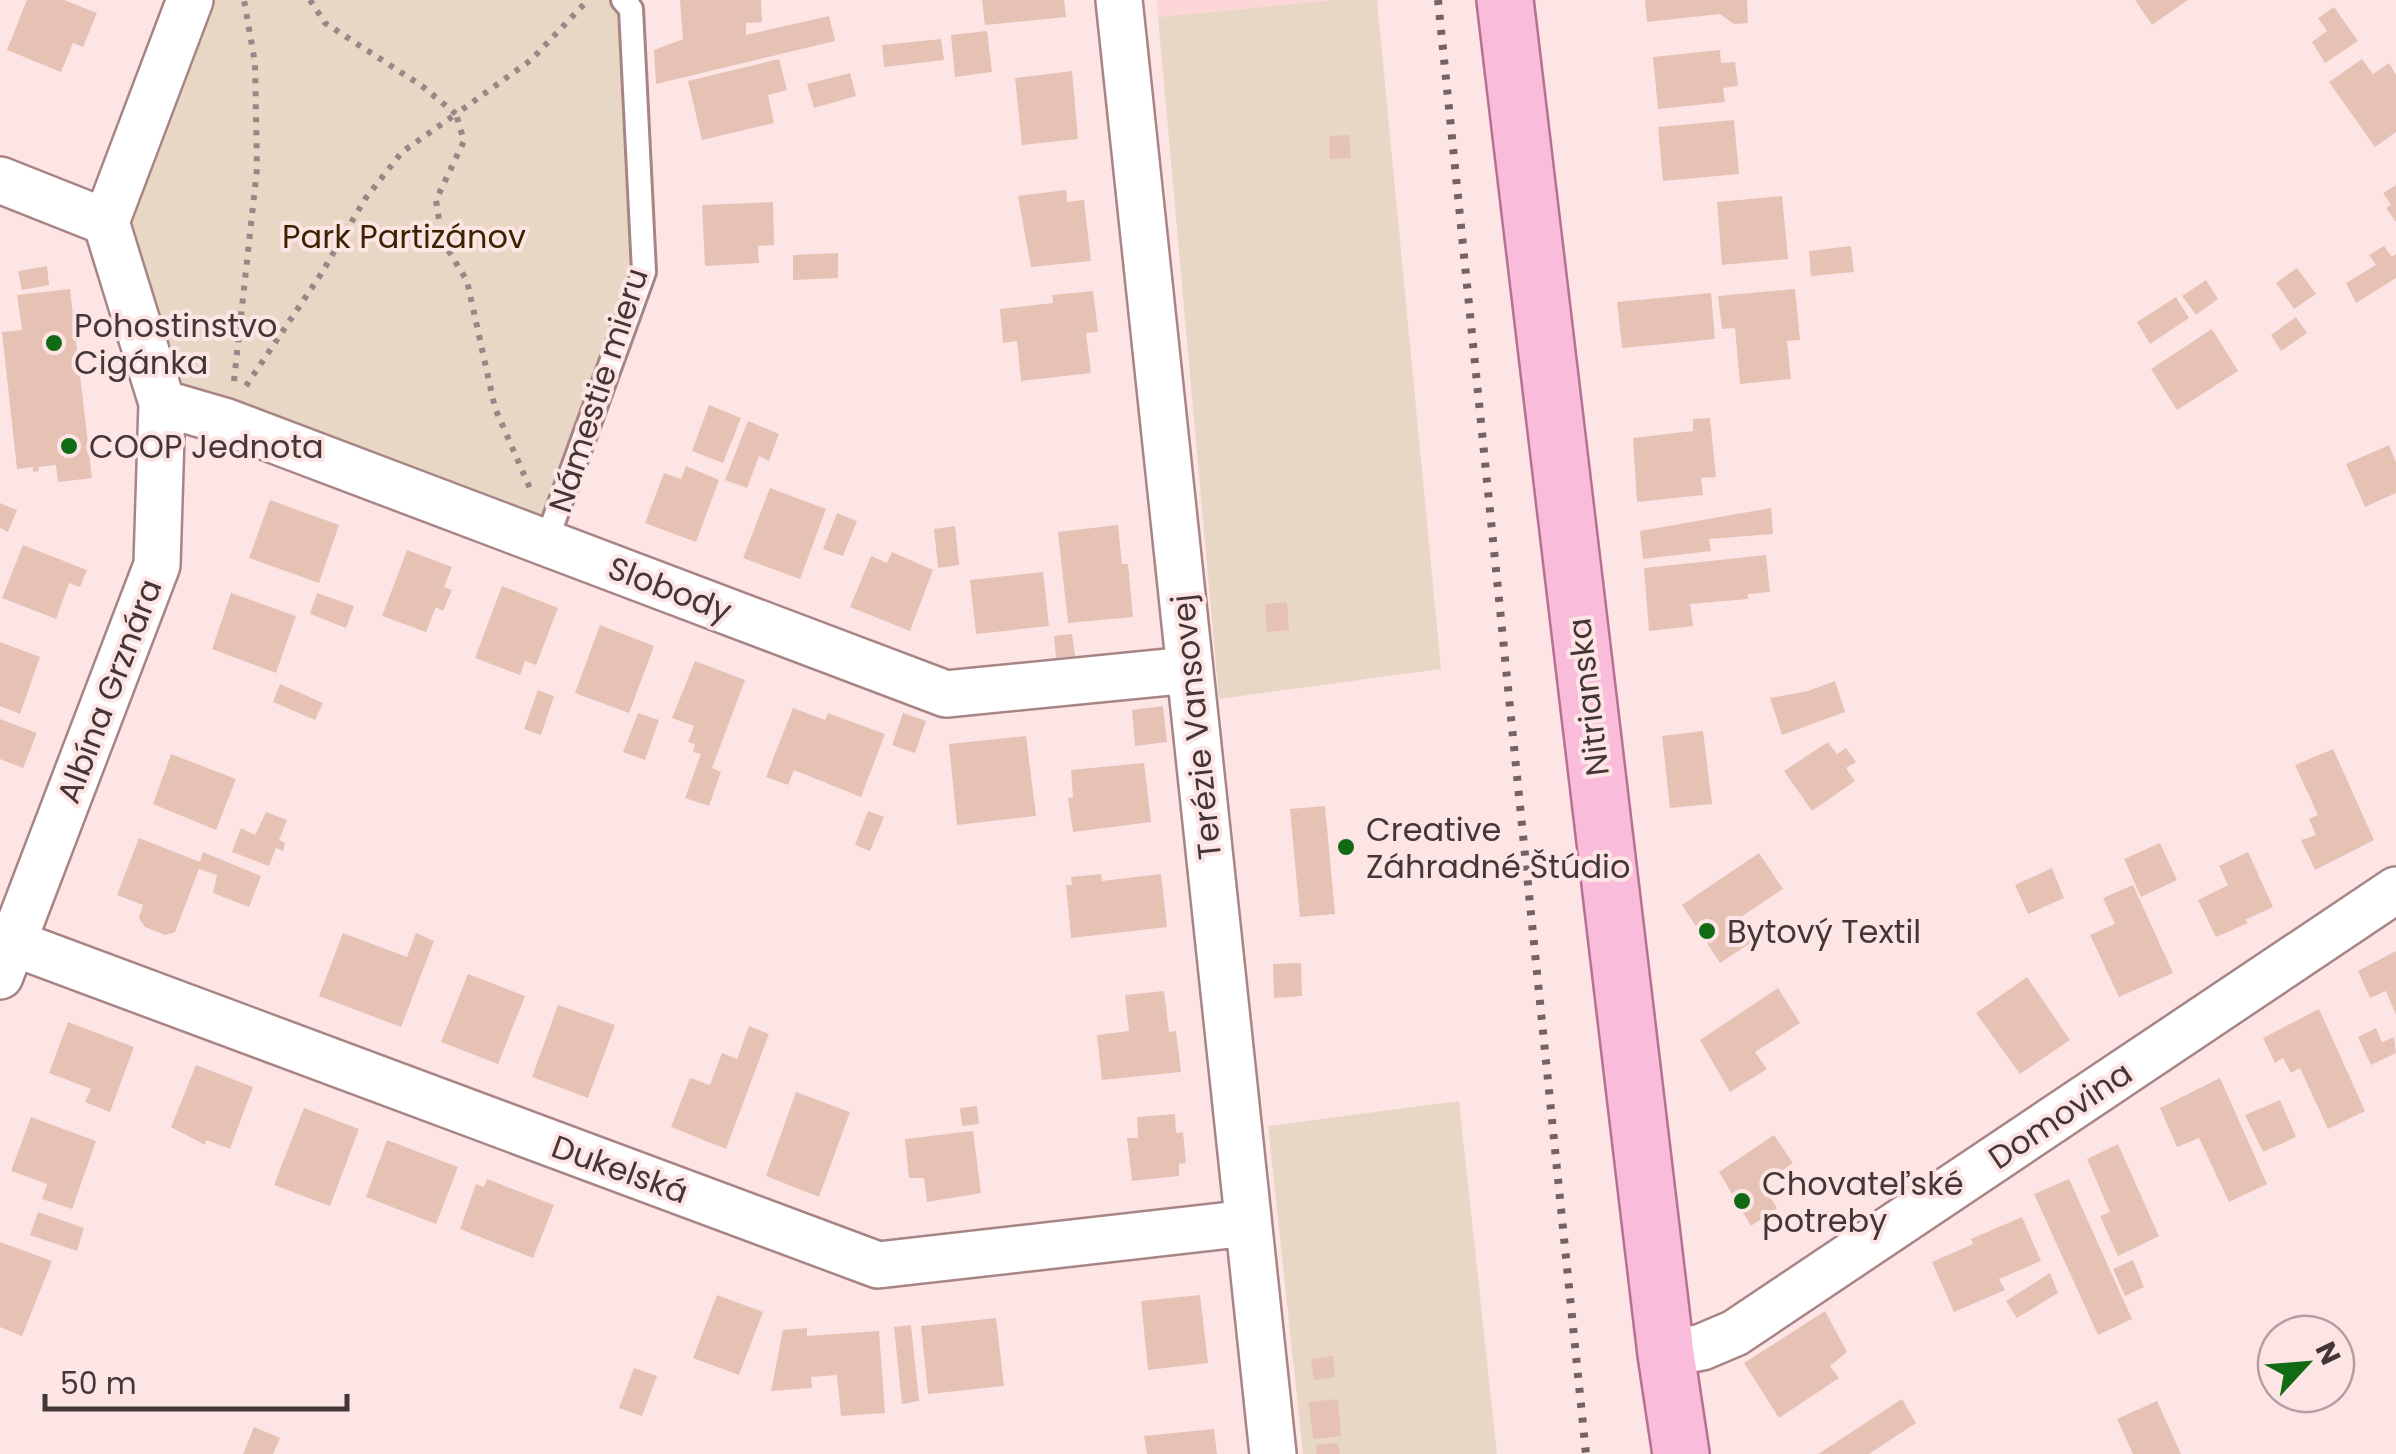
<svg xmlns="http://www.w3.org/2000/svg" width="2396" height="1454" font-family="Poppins,sans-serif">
<rect width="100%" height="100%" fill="#fde5e6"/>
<path fill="#fdd6d8" d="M1156 0H1333L1158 17Z"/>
<path fill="#e9d7c5" d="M190 0H623L644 272 546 542 162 403 106 222Z
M1333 0H1377L1441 669 1219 699 1158 17Z
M1459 1101 1497 1454H1303L1268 1126Z"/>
<path fill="#e6c2b5" d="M27 0H64L97 13 83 47 73 43 61 72 7 50Z
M680 0H761L762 22 746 23V35L829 16 835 41 656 84 654 50 683 39Z
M982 0H1064L1066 17 985 25Z
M1645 0H1747L1748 23 1734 24 1720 14 1647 22Z
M2135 0H2188L2152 25Z
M2334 7 2358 41 2325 63 2312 42 2327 31 2318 18Z
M987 31 992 72 955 77 951 35Z
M941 39 944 60 884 67 882 45Z
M1720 50 1721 63 1735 62 1738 86 1723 88 1725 102 1658 109 1653 57Z
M779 59 787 90 768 95 774 123 702 140 688 81Z
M2362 59 2373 74 2389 63 2396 75V132L2375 147 2329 82Z
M1072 71 1078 139 1022 145 1015 78Z
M850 73 856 96 814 108 807 84Z
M1734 120 1739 174 1663 181 1658 127Z
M1349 135 1351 158 1330 159 1329 136Z
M2396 185V222L2386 208 2391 205 2383 193Z
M1066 190 1067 202 1084 200 1091 261 1031 267 1018 196Z
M1782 196 1788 259 1722 265 1717 202Z
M773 202 774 245 758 246 759 263 705 266 702 205Z
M1851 246 1854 272 1811 276 1809 251Z
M2384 246 2392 257 2396 254V278L2356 303 2346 283 2376 265 2369 255Z
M838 253V278L793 280V255Z
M47 266 49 285 22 290 18 271Z
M2297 268 2316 294 2294 309 2276 283Z
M2206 280 2218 299 2196 315 2182 296Z
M70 289 92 478 58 482 56 465 38 467 39 471 33 472V467L17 469 2 332 22 330 17 295Z
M1795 289 1800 340 1787 341 1791 379 1740 384 1735 328 1722 329 1718 296Z
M1093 291 1098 332 1086 333 1091 373 1021 381 1017 341 1003 343 1000 309 1053 303 1052 295Z
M1711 293 1715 339 1622 348 1617 302Z
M2176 297 2189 318 2150 344 2137 322Z
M2296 317 2307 333 2281 351 2271 335Z
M2212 329 2238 371 2177 410 2151 369Z
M709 405 741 418 723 463 692 451Z
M1710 418 1716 477 1701 478 1703 495 1637 502 1633 438 1693 431V419Z
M748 421 779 434 769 461 759 456 747 488 725 480Z
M2389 445 2396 462V493L2365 507 2346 464Z
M686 466 719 480 696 542 645 523 664 473 681 479Z
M770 488 826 509 800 579 743 558Z
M270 500 339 525 319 583 249 558Z
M0 503 17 510 8 532 0 528Z
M1771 508 1773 534 1709 539 1711 551 1643 559 1640 531Z
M837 513 857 521 843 556 823 549Z
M1118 525 1122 564H1128L1133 617 1068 623 1058 532Z
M955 526 959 565 938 568 934 529Z
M23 545 87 570 80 587 69 583 56 619 2 598Z
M407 550 452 567 444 587 452 590 443 611 436 607 426 632 382 616Z
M892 552 933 570 910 631 850 607 871 556 887 563Z
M1766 555 1770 592 1748 594V599L1690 604 1693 626 1649 631 1644 568Z
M1043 572 1049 626 976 634 970 580Z
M502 586 558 608 536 665 525 661 520 675 475 658Z
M231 593 296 616 276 673 212 649Z
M317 593 354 606 346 628 310 614Z
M1287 602 1289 630 1267 632 1265 604Z
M600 625 654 646 629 713 575 693Z
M1072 634 1075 656 1056 658 1054 636Z
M0 642 40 657 20 714 0 706Z
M695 661 745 680 712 768 721 772 709 806 685 798 701 754 693 752 695 744 688 742 694 726 672 718Z
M1835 681 1845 712 1782 735 1770 698 1808 691Z
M280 684 323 703 315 720 273 702Z
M538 690 554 696 541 735 524 729Z
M1163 706 1167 742 1135 746 1132 710Z
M793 708 825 720 828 713 885 734 861 797 794 770 788 785 766 777Z
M638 713 659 720 645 760 623 752Z
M903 713 926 721 915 753 892 745Z
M0 719 37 733 23 768 0 759Z
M1703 731 1712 804 1670 808 1662 736Z
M1026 736 1036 816 957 825 949 744Z
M1828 742 1837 754 1846 748 1856 762 1846 768 1855 781 1812 811 1784 771Z
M2333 749 2374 840 2315 870 2301 840 2316 835 2309 819 2318 815 2295 765Z
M171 754 236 779 216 830 153 804Z
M1144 763 1151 822 1073 832 1068 798 1073 797 1071 770Z
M1325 806 1335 914 1300 917 1290 809Z
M868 811 884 817 870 851 855 845Z
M266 812 287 820 279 840 285 843 283 851 276 848 269 866 232 852 241 828 255 835Z
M139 838 200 862 203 852 261 876 249 907 213 893 217 875 199 869 175 932 165 935 145 927 139 918 143 905 117 895Z
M2160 843 2177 880 2141 897 2124 859Z
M2248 852 2273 907 2245 920 2248 923 2216 937 2198 900 2228 885 2219 866Z
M1759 853 1783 889 1741 917 1755 940 1720 963 1682 905Z
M2052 868 2064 898 2028 914 2015 885Z
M1101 874 1102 881 1161 874 1167 927 1071 938 1066 885H1072L1071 877Z
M2133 885 2173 973 2119 997 2090 935 2115 924 2103 898Z
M343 933 407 957 416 933 434 941 401 1027 319 996Z
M2396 951V1015L2386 991 2370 998 2358 971Z
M1301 963 1302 996 1274 998 1273 964Z
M468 974 525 996 498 1064 441 1042Z
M2027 977 2070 1040 2020 1074 1976 1013Z
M1778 988 1800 1023 1755 1052 1767 1069 1730 1092 1700 1040Z
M1164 991 1169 1032 1176 1031 1181 1072 1102 1080 1097 1035 1129 1031 1125 995Z
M558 1005 615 1025 588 1098 532 1077Z
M2319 1009 2365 1111 2328 1129 2300 1068 2291 1073 2283 1058 2275 1063 2263 1038Z
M68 1022 134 1047 110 1112 85 1102 91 1089 49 1073Z
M749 1026 769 1034 726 1149 671 1127 690 1078 710 1085 722 1053 737 1059Z
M2376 1028 2382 1042 2394 1037 2396 1053 2371 1065 2358 1037Z
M196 1065 253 1087 230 1149 206 1140 205 1145 171 1127Z
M2220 1078 2267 1184 2229 1202 2199 1138 2177 1147 2160 1108Z
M796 1092 850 1112 819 1197 766 1176Z
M2280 1100 2296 1137 2263 1152 2245 1115Z
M977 1106 979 1124 962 1126 960 1108Z
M304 1108 359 1129 330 1206 274 1185Z
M1175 1114 1176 1133 1183 1132 1186 1163 1179 1164V1176L1132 1181 1127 1138H1138L1137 1117Z
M31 1117 96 1141 72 1209 42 1199 47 1184 11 1171Z
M973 1131 981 1193 927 1202 924 1178H909L905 1139Z
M1774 1135 1793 1163 1762 1184 1777 1208 1751 1226 1719 1172Z
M387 1140 458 1167 436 1224 366 1197Z
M2118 1144 2159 1236 2118 1256 2100 1216 2110 1212 2087 1159Z
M487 1179 554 1205 533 1258 460 1229 476 1184 484 1187Z
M2069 1179 2132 1319 2098 1335 2034 1194Z
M38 1212 84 1228 77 1251 30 1235Z
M2022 1217 2041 1261 1999 1279 2005 1290 1954 1312 1932 1262 1973 1244 1971 1239Z
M0 1242 52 1261 22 1336 0 1327Z
M2133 1260 2144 1287 2125 1296 2113 1269Z
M2050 1273 2058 1293 2017 1318 2006 1301Z
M717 1295 763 1312 739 1375 693 1358Z
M1200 1295 1208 1363 1148 1370 1141 1301Z
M1825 1311 1847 1352 1830 1366 1839 1378 1779 1418 1744 1363Z
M996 1318 1004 1386 928 1394 921 1326Z
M911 1325 919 1401 902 1404 894 1327Z
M807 1328V1336L879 1331 885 1413 841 1416 837 1375 811 1377 812 1388 771 1391 783 1330Z
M1333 1356 1335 1377 1314 1380 1311 1359Z
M634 1368 657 1376 642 1416 619 1408Z
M1338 1399 1341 1436 1313 1439 1309 1402Z
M1902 1399 1916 1423 1869 1454H1818Z
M2157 1401 2181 1454H2133L2117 1419Z
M254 1427 280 1438 273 1454H243Z
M1214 1429 1217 1454H1147L1144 1436Z
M1338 1443 1340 1454H1317L1316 1445Z"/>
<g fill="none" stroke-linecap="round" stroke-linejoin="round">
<g stroke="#a88485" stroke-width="28">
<path id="lane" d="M546 542 644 272 631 9 623 0"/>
</g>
<g stroke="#a88485" stroke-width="50">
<path id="street" d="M1119 0 1273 1454
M0 180 106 222
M106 222 190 0
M162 403 224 421 946 694 1189 670
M0 938 878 1265 1248 1223
M0 976 157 565 162 403 106 222
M1666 1354 1702 1347 1735 1333 2396 890"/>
</g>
<g stroke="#b77091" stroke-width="60">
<path id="primary" d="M1505 0 1666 1354 1681 1454"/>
</g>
<path stroke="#998687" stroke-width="6" stroke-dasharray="5 8" stroke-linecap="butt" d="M310 0 325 23 422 86 456 114 531 60 588 0
M234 381 257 169 255 63 244 0
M246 386 321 274 365 199 402 152 456 114 464 141 436 200 442 240 467 281 495 408 532 493"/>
<use href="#lane" stroke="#fff" stroke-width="22"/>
<use href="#street" stroke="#fff" stroke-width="45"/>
<use href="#primary" stroke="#f9bcda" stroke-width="55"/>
<path stroke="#746363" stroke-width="8" stroke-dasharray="5 10" stroke-linecap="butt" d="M1438 0 1586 1454"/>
</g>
<g fill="#116b14" stroke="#fde5e6" stroke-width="4">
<circle cx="54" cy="343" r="10"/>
<circle cx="69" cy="446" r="10"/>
<circle cx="1346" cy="847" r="10"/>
<circle cx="1707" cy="931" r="10"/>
<circle cx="1742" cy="1201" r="10"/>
</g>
<g text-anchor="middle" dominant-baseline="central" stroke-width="8" stroke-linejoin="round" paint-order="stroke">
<g font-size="32" fill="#3d2200" stroke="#fde5e6">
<text x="404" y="236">Park Partizánov</text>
</g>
<g font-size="32" fill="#453636" stroke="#fde5e6" text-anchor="start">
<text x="74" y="325">Pohostinstvo<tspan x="74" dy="37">Cigánka</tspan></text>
<text x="89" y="446">COOP Jednota</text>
<text x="1366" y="829">Creative<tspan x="1366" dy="37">Záhradné Štúdio</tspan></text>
<text x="1727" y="931">Bytový Textil</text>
<text x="1762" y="1183">Chovateľské<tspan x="1762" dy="37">potreby</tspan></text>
</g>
<g font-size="32" fill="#453636" stroke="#fde5e6">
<text transform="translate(598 390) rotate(-72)">Námestie mieru</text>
<text transform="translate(670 589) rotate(21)">Slobody</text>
<text transform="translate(109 691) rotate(-69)">Albína Grznára</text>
<text transform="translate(1588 697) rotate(-97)">Nitrianska</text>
<text transform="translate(1196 727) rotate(-96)">Terézie Vansovej</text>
<text transform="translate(2060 1115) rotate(-34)">Domovina</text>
<text transform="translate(620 1169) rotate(20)">Dukelská</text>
</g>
</g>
<g transform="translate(2306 1364) rotate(64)"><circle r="48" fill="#fde5e6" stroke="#b39fa0" stroke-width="2.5"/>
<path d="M0-8L18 38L0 25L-18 38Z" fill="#116b14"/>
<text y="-15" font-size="28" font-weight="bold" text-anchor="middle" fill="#453636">N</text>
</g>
<path d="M45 1394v15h302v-15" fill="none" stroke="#453636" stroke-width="5"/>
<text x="60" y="1394" font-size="30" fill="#453636" stroke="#fde5e6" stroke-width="8" paint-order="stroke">50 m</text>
</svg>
